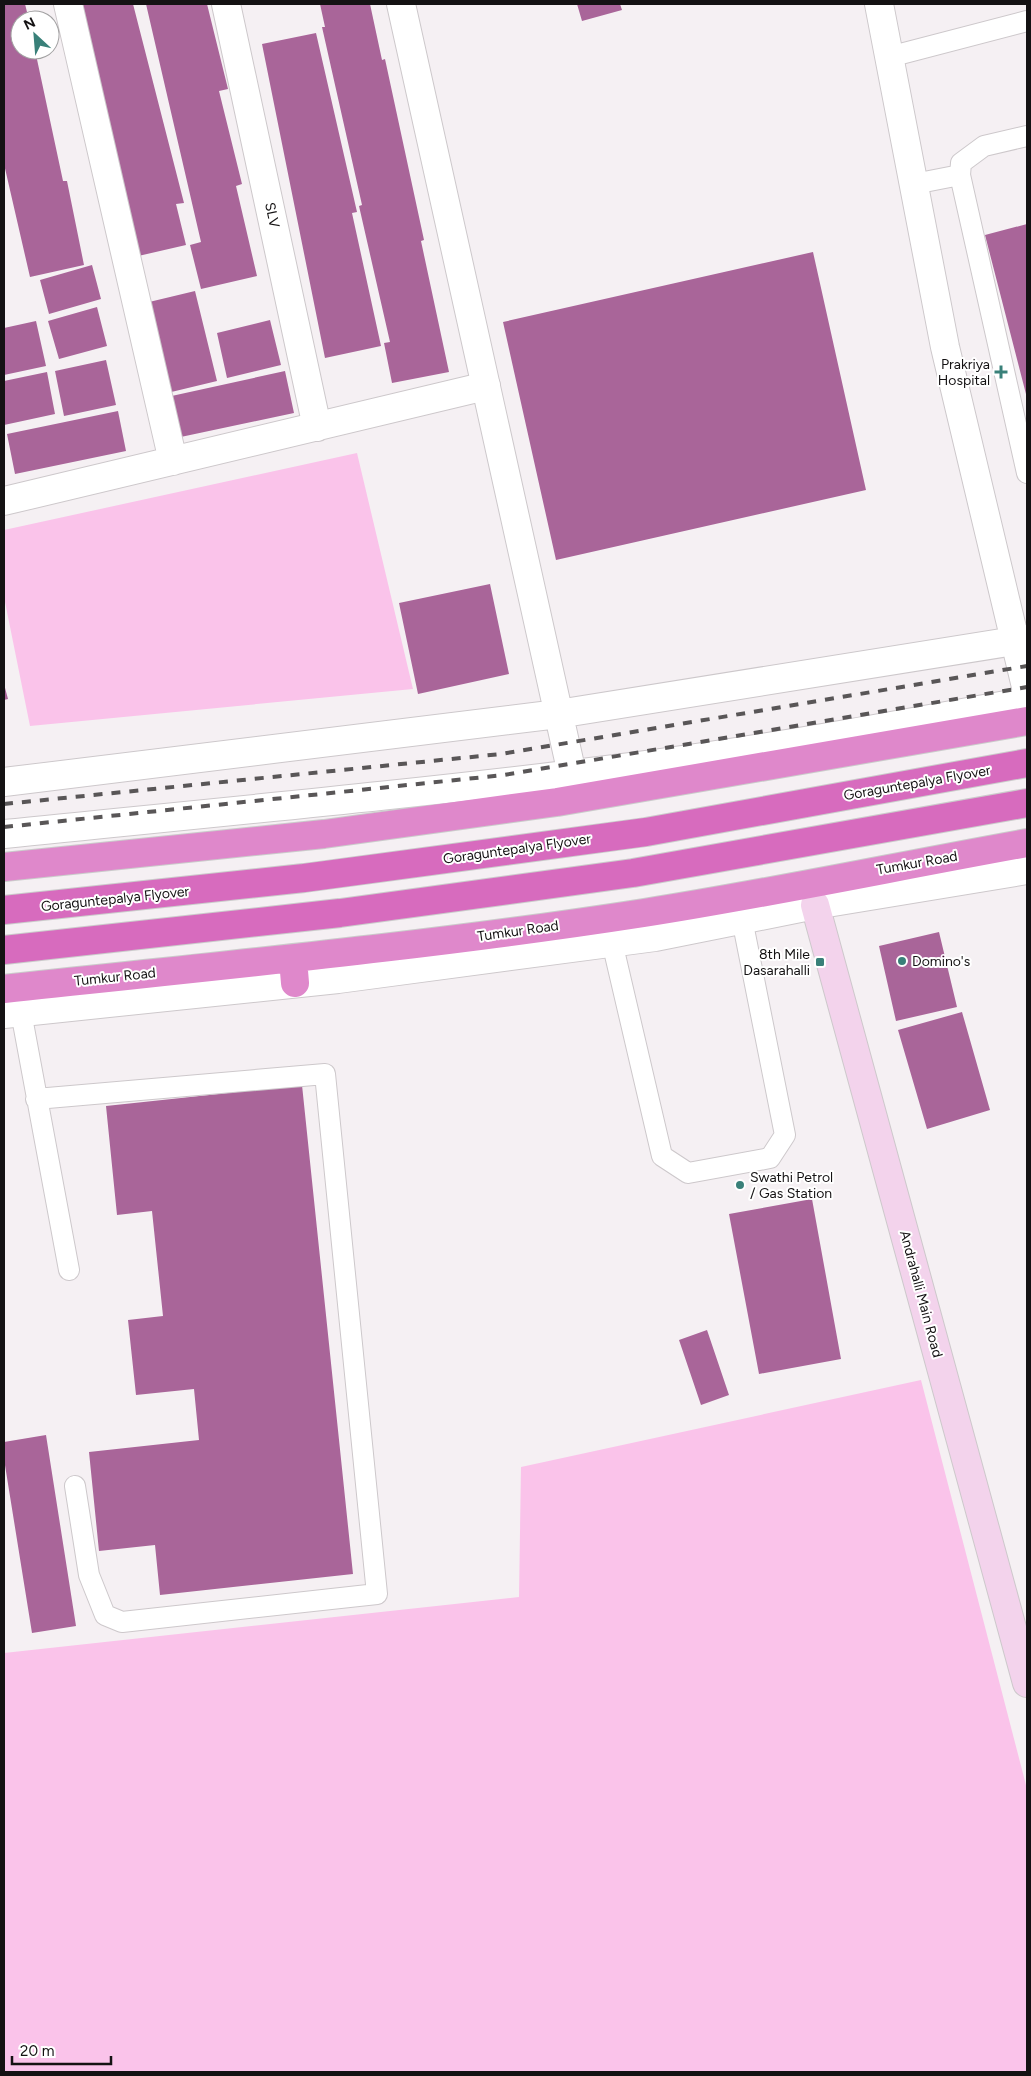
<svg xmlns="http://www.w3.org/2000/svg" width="1031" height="2076" font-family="Figtree,sans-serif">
<rect width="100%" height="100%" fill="#f5f0f3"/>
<path fill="#fac3ea" d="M357 453 413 689 30 726 4 597V530Z
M921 1380 1027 1789V2072H4V1653L519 1597 521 1467Z"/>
<path fill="#a96599" d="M4 4H25L29 20H20V50H35L63 181H67L84 265 30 277 4 164Z
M78 4H133L184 203 176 204 186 245 134 257Z
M146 4H207L228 89 219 91 242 184 236 186 257 276 201 289 190 245 201 242Z
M320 4H370L382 60 385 59 424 240 421 241 449 372 392 383 384 343 390 342 359 206 362 205 322 27H325Z
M577 4H620L622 10 582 21Z
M316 33 357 212 352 213 381 346 325 358 262 44Z
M1027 224V398L985 235Z
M813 252 866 490 556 560 503 322Z
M92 265 101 299 49 314 40 280Z
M195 291 217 381 163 394 145 303Z
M97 307 107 346 59 359 48 321Z
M270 320 281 365 227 378 217 333Z
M36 321 46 366 4 375V328Z
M106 360 116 405 64 416 55 371Z
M285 371 294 413 176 438 167 397Z
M47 372 55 414 4 425V381Z
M118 411 126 451 15 474 7 434Z
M490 584 509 674 418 694 399 603Z
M4 684 8 699 4 700Z
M939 932 957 1007 896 1021 879 946Z
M962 1012 990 1110 927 1129 898 1030Z
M302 1085 353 1574 160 1595 155 1545 99 1551 89 1452 199 1440 194 1389 136 1395 128 1320 163 1316 152 1211 117 1215 106 1106Z
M812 1199 841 1359 759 1374 729 1214Z
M707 1330 729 1395 701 1405 679 1340Z
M46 1435 76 1626 32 1633 4 1459V1442Z"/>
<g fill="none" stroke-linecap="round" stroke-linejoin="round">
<g stroke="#cdc8cb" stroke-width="22">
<path id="service" d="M889 57 1027 21
M1027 136 984 146 961 163 960 175 1027 473
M914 184 960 175
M612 942 662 1156 688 1173 770 1158 785 1135 742 919
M21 1012 69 1270
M36 1099 325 1074 377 1594 122 1622 105 1615 89 1575 75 1486"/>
</g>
<g stroke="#cdc8cb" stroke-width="30">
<path id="minor" d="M68 4 173 461
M226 4 317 427
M879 4 945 347 1027 691
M4 501 486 386"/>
</g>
<g stroke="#cdc8cb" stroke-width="30">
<path id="tertiary" d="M401 4 572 774
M4 782 558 714 1027 639
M4 834C210 813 417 794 623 768 759 751 893 726 1027 701
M4 1014 338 979 655 937 815 905 1027 870"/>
</g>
<g stroke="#cdc8cb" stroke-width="30">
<path id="secondary" d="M815 905 1027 1683"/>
</g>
<g stroke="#cbcbcb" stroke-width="30">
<path id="trunk" d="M4 867 324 834 557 802 1027 721
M293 959 295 983
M4 989C217 966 431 946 644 913 772 893 899 866 1027 843"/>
</g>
<g stroke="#cbcbcb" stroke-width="30">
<path id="motorway" d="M4 910 304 878 646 832 1027 763
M4 950 340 913 633 873 1027 803"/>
</g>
<use href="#service" stroke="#fff" stroke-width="20"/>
<use href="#minor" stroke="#fff" stroke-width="28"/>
<use href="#tertiary" stroke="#fff" stroke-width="28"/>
<use href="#secondary" stroke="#f3d3ec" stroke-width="28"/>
<use href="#trunk" stroke="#df88cb" stroke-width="28"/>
<use href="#motorway" stroke="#d76bbe" stroke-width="28"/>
<path stroke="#595657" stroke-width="4" stroke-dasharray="9 9" stroke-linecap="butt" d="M4 804 501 754 1027 666
M4 827 504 775 1027 687"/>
</g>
<g fill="#398079" stroke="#fff" stroke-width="2">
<path d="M998.5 364.5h5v5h5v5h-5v5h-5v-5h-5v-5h5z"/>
<circle cx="902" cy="961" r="5"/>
<rect x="815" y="957" width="10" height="10" rx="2.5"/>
<circle cx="740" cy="1185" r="5"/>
</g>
<g text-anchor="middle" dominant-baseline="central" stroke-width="4" stroke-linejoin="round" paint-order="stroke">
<g font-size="14" fill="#141213" stroke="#fff">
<text transform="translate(272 215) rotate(78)">SLV</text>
<text transform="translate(917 783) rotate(-10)">Goraguntepalya Flyover</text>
<text transform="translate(517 849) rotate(-8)">Goraguntepalya Flyover</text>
<text transform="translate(917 863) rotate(-10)">Tumkur Road</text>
<text transform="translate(115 899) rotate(-6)">Goraguntepalya Flyover</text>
<text transform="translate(518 931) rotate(-8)">Tumkur Road</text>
<text transform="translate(115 977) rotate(-6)">Tumkur Road</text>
<text transform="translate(921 1294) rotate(75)">Andrahalli Main Road</text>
</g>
<g font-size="14" fill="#141213" stroke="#fff" text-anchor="end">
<text x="990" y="364">Prakriya<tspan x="990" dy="16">Hospital</tspan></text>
<text x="810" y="954">8th Mile<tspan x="810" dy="16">Dasarahalli</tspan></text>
<text x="912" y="961" text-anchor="start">Domino's</text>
<text x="750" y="1177" text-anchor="start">Swathi Petrol<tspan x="750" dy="16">/ Gas Station</tspan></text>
</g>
</g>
<rect width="1031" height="2076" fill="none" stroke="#141213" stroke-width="10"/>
<g transform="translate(35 35) rotate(334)"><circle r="24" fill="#ffffff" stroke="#a1a0a1"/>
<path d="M0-4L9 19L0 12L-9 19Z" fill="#398079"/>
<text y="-8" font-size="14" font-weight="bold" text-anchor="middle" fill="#141213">N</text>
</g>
<path d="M12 2056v8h99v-8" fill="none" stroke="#141213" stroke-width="2.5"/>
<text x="20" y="2056" font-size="15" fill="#141213" stroke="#ffffff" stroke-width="4" paint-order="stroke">20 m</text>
</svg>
